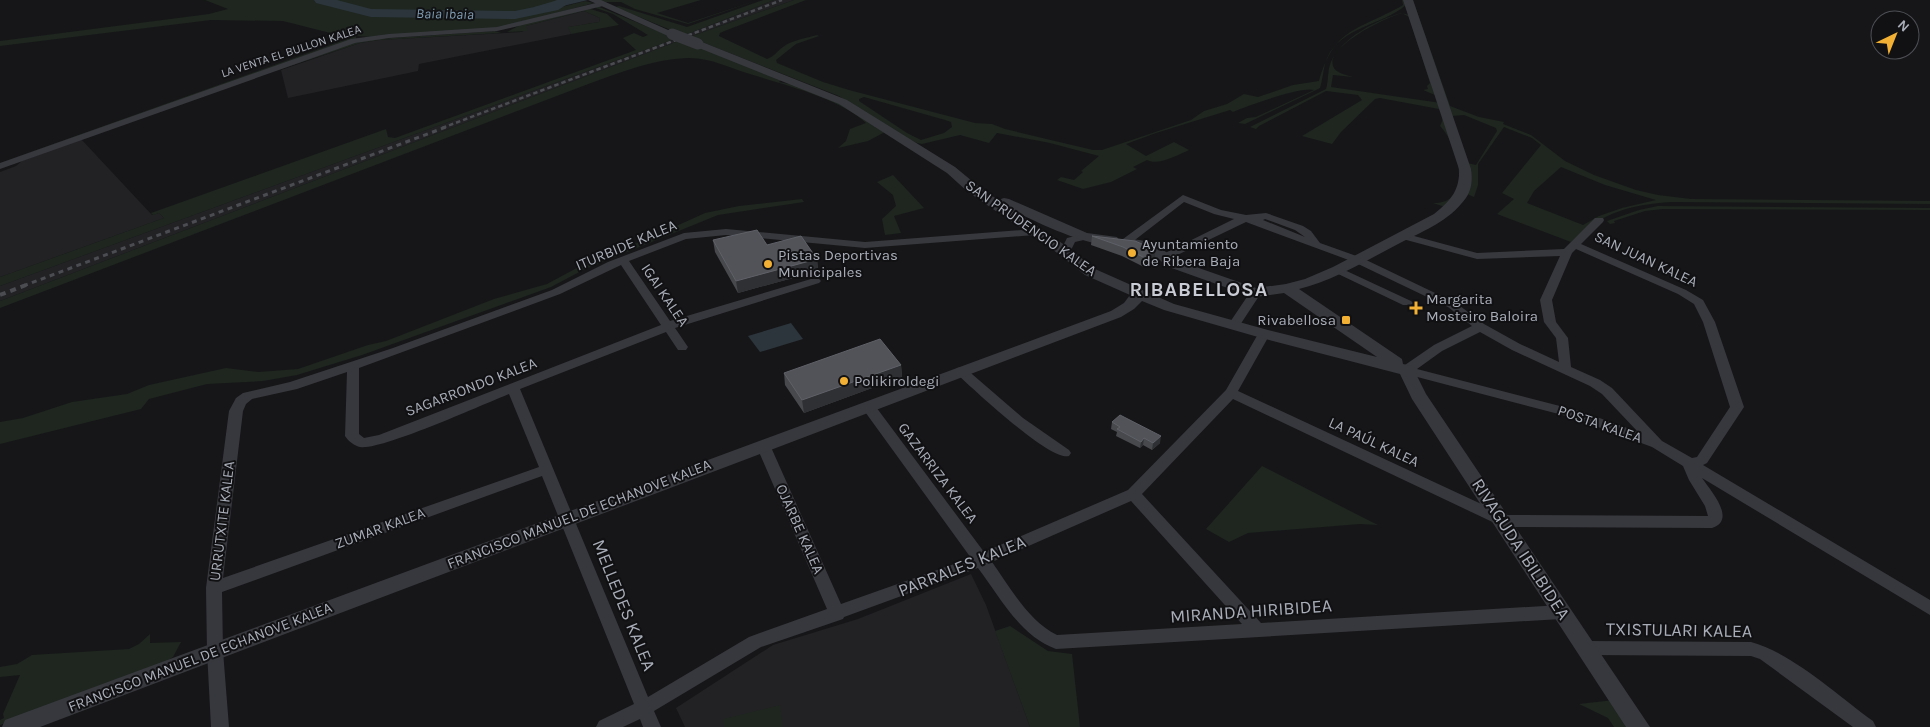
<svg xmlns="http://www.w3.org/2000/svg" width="1930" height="727" font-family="Karla,sans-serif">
<rect width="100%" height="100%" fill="#161618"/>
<path fill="#222225" d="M774 0H794L681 40 0 301V286L675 39Z
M584 11 600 18 599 22 569 27 571 34 419 64 418 71 288 98 281 70 360 43 379 40 522 32 526 29V26Z
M81 139 152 215 159 213 164 218 0 277V172L16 166 22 161Z
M971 574 986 605 1030 727H685L676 708 773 645 858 619Z"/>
<path fill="#1e261f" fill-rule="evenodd" d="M205 0H558L555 2 554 9 585 1 594 3 519 23 488 29 372 37 356 36V39L0 163 350 38 283 21 211 20 0 46V41L209 14 228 9Z
M597 0H701L657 13 688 23 758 0 688 24 635 9 621 2H605Z
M763 0H774L675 39 0 286V277L164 218 159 213 153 215 151 213 386 129 388 137 395 138 636 50 623 38 634 33 643 37 648 35 613 14 596 8 597 6 670 36 678 33 615 7 619 6 687 27Z
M794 0H806L727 30 720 33 719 36 767 59C775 56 777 51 783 47 792 40 807 38 817 35L819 36 796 44 776 60 777 63 823 82 849 90 975 123 992 124 1005 129 1093 150H1102L1191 120 1204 111 1227 104 1244 94 1258 97 1293 85 1319 81C1334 29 1355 31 1398 8L1403 5 1402 0H1404L1406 5C1381 26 1342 26 1327 58 1323 68 1323 79 1320 88L1314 91 1245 124 1238 123 1247 118 1256 117 1314 90C1302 86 1247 106 1233 112L1230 110 1156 133 1126 144 1146 156 1174 142 1189 150C1178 155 1158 166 1147 160L1133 167 1137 169 1111 182 1083 189 1057 180 1061 177 1074 180 1083 172 1081 171 1099 156 1050 143 997 133 989 143 960 135 922 144 917 143 900 135 839 96 699 41 782 79 779 82 800 86 835 100 885 132 868 141 838 148 846 141 850 129 866 123C842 99 782 84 750 74 730 68 709 57 687 58 654 59 622 72 591 83L0 308V301L681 40ZM864 97 945 120 951 122 952 127 944 133 921 140 907 133 859 101V99Z
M1410 0H1413L1414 3 1450 106 1479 117 1504 122 1503 124 1531 135 1565 161 1594 175 1636 190 1658 195 1691 199 1930 201V204L1672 202C1629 205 1603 212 1571 242L1497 214 1514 199 1502 193 1541 145 1532 138 1504 127 1478 164V185L1474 197 1467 194V163L1476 165 1497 131 1496 128 1464 115 1452 116ZM1561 167 1605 185 1656 200 1622 208 1599 216 1583 225 1527 203 1534 191Z
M587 8 607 14 619 25 571 34 568 27 599 22 600 18 584 11 526 26 528 31 507 32 520 25Z
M1401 13 1410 15 1438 94 1435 95 1423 90 1428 89 1427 86 1430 83 1409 17 1402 13C1387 17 1326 46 1333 66 1335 73 1347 75 1353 77L1333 75 1331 87 1441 103C1451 134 1479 185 1445 207L1433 203C1475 204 1458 144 1440 126 1443 120 1445 114 1439 109L1380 98 1375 99 1341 132 1332 144 1302 136 1362 100 1358 95 1326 91 1259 126 1256 129 1250 127 1326 89C1329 80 1327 71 1331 62 1341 38 1377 20 1401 13Z
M495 31 501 33 379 40 360 43 272 72 348 44 377 39Z
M893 175 924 208 894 216 901 233 885 235 882 219 896 206 893 195 877 182Z
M802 199 804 202 718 215 583 270 551 287 362 355 297 375 263 381 207 384 149 399 141 409 0 444V422L23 418 72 402 127 394 149 385 226 368 259 372 298 369 368 345 386 341 494 299 547 284 586 263 652 237 705 213 739 206Z
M1658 206 1930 208V210L1663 209 1645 211 1614 221 1615 223 1610 224 1607 221 1639 210Z
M1262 466 1364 518 1378 525 1360 524 1248 533 1229 542 1206 529Z
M1010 626 1048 651 1072 654 1080 727H1030L995 631Z
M150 634V643L181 642 173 657 158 667 0 725V720L4 718 3 714 20 675 0 677V667L17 664 32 655 129 649 139 644Z
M1614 700 1631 727H1614L1608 718 1579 704Z
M780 705 783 727H724L723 719Z"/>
<path fill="#2c353c" d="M558 0H588L542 11 534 7Z
M791 323 803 339 760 352 748 336Z"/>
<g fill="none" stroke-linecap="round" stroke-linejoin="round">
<path fill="#2c353c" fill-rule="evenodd" d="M314 0H337L371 9 515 11 549 4 557 0H574L558 10 515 19 371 17 316 3Z"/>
<path fill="#37383d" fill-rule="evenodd" d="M600 2 604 4 603 6 497 31 389 38 355 43 0 169V163L351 39 389 34 497 27Z
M1183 195 1221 210 1246 215 1266 213 1303 226 1311 231 1320 243 1362 258 1456 303 1484 324 1520 344 1559 362 1556 338 1544 322 1540 300 1560 256 1477 259 1399 238 1398 236 1403 233 1477 253 1564 249 1595 218H1603L1604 220 1603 222 1581 244 1686 290 1703 300 1715 322 1744 407 1707 463 1703 465 1930 600V615L1702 478C1711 491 1737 520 1712 528L1503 527 1233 399 1142 494 1261 623 1561 605 1567 607 1569 612 1567 617 1561 619 1056 649C1020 636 1000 597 978 568L844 617 843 619 761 647 654 711 661 727H643L640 719 623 727H596L599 721 634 704 542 476 222 592 223 651 229 727H211L207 651 206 588 229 411 236 398 243 393 290 382 393 348 552 290 608 262 684 233 726 229 865 242 1034 229 1039 232 1034 235 865 248 726 235 686 239 629 261 670 321 811 279H819L821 281 819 283 675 328 688 347 686 350H678L666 332 520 389 648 697 749 637 827 609 756 445 758 442H768L770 445 841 604 971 558 863 409 861 406 863 403H873L984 552 1128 490 1226 390 1258 334 1264 330 1270 334 1238 391 1505 515 1708 516 1705 506 1689 480 1683 466 1652 447 1574 418 1402 373 1400 370 1402 367 1434 345 1472 326 1448 307 1354 262 1246 222 1169 259H1161L1159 257 1161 255 1234 219 1214 214 1184 202 1131 243H1123L1122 241 1123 239ZM1265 219 1295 230 1305 237 1263 220ZM1576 249 1678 294 1694 304 1703 322 1730 407 1697 457 1692 458 1662 441 1612 388 1600 380 1571 367 1568 338 1556 322 1552 300 1572 253ZM621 265 661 325 379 435 364 438 359 434V368L560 294ZM1480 332 1512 350 1590 386 1602 394 1638 432 1583 412 1417 369 1442 351ZM347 372 345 436C348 441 355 446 360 447 380 451 484 404 509 394L539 467 223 578 243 411 246 404 252 399 297 389ZM1131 501 1242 624 1057 635C1028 621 1010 587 992 562Z
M1084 234 1088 235 1089 237 1088 239 1075 242 1069 254H1061L1060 252 1067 238Z
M1338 267 1411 301 1413 303 1411 305H1403L1334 272 1332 270Z
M1255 290 1261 293 1240 325 1238 328H1230L1228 325 1251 291Z
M961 367 965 368 1023 418 1069 450 1071 453 1069 456C1051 462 973 389 957 374L955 371 957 368Z
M1586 641 1751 642C1792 653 1838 696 1873 721L1876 727H1853L1760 659 1751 656 1586 655 1580 653 1578 648 1580 643Z"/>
<path fill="#37383d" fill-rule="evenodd" d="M588 0H601L677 34 676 36H668Z
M1403 0H1413L1471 169C1473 183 1471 194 1461 204 1445 223 1421 232 1400 243 1367 260 1335 280 1299 289L1402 359 1403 364 1412 366 1426 394 1650 727H1626L1412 399 1400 374 1258 337 1164 310 1142 301 1134 309 1121 317 40 727H2L5 720 1111 311 1124 303 1130 295 1085 275 1056 252 968 192 947 173 839 104 694 46 693 44 694 42H702L847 100 955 167 978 186 998 200 1004 198 1009 199 1087 233 1117 237 1119 240C1106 257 1033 220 1016 212L1066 246 1095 269 1174 304 1268 330 1377 357 1284 293 1255 297 1250 296 1166 266 1160 260 1131 246 1129 243 1131 240C1144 237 1167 251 1176 260L1256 288 1286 284 1305 279 1333 267 1434 214C1450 201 1460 191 1459 169Z"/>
<path stroke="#4a4c52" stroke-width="2.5" stroke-dasharray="4.5 3" stroke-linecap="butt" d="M442 128 782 0"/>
<path stroke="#4a4c52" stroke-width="3" stroke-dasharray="5 4.5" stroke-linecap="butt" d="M23 286 446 127"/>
<path stroke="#4a4c52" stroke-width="4" stroke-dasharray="6 5" stroke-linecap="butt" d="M0 295 26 285"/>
<path stroke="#37383d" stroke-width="11" d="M672 34 698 44"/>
</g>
<path fill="#47494d" d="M1092 236 1156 250 1155 259 1144 267 1122 256 1091 245Z
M713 240 767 245 817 259 818 271 738 293 715 252Z
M901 365 902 377 804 413 785 385 784 373Z
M1112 422 1160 443 1152 450 1143 445 1140 448 1116 436 1117 432 1111 429Z"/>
<path fill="#2f3033" d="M1156 250 1155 259 1144 267 1145 258Z
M817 259 818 271 738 293 736 281Z
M901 365 902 377 804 413 802 400Z
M1161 436 1160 443 1152 450 1153 443Z
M1144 438 1143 445 1140 448 1141 442Z"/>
<path fill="#525359" stroke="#5f6168" d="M757 230 767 245 801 236 817 259 736 281 713 240Z
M1092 236 1135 241 1156 250 1145 258 1123 247Z
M880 339 901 365 802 400 784 373Z
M1120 415 1161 436 1153 443 1144 438 1141 442 1117 429 1120 427 1112 422Z"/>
<g fill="#f2b134" stroke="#111113" stroke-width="2">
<circle cx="1132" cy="253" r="5"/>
<circle cx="768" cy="264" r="5"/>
<path d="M1413.5 300.5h5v5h5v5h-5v5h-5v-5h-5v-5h5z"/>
<rect x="1341" y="315" width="10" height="10" rx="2.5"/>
<circle cx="844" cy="381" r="5"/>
</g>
<g text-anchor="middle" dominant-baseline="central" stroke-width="4" stroke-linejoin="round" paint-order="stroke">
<g font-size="12" fill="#a8adb8" stroke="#111113">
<text transform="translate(291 51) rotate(-18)">LA VENTA EL BULLON KALEA</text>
</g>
<g font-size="14" font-style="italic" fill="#7f9bb3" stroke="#111113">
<text transform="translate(445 14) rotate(1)">Baia ibaia</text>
</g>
<g font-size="15" fill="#a8adb8" stroke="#111113">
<text transform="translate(1031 228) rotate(35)">SAN PRUDENCIO KALEA</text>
<text transform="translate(626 245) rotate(-23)">ITURBIDE KALEA</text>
<text transform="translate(1646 259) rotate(25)">SAN JUAN KALEA</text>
<text transform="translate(665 295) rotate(56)">IGAI KALEA</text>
<text transform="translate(471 387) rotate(-21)">SAGARRONDO KALEA</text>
<text transform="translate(1600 424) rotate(19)">POSTA KALEA</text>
<text transform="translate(1374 442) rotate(25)">LA PAÚL KALEA</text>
<text transform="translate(938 473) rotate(53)">GAZARRIZA KALEA</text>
<text transform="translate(579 514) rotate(-21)">FRANCISCO MANUEL DE ECHANOVE KALEA</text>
<text transform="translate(222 521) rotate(-83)">URRUTXITE KALEA</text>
<text transform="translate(380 528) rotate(-20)">ZUMAR KALEA</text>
<text transform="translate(800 529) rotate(66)">OJARBE KALEA</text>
<text transform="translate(200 657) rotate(-21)">FRANCISCO MANUEL DE ECHANOVE KALEA</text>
</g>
<g font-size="15" fill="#a8adb8" stroke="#111113" text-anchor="start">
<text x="1142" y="244">Ayuntamiento<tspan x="1142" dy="17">de Ribera Baja</tspan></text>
<text x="778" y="255">Pistas Deportivas<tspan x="778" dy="17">Municipales</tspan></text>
<text x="1426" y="299">Margarita<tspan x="1426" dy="17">Mosteiro Baloira</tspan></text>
<text x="1336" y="320" text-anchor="end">Rivabellosa</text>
<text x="854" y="381">Polikiroldegi</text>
</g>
<g font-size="18" fill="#a8adb8" stroke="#111113">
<text transform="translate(1521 549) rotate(57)">RIVAGUDA IBILBIDEA</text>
<text transform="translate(962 566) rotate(-22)">PARRALES KALEA</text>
<text transform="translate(624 605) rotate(68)">MELLEDES KALEA</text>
<text transform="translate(1251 611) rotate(-4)">MIRANDA HIRIBIDEA</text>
<text transform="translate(1679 630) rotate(1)">TXISTULARI KALEA</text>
</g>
<g font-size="20" font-weight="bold" letter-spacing="1" fill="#c9ccd4" stroke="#111113">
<text x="1199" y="289">RIBABELLOSA</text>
</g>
</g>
<g transform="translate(1895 35) rotate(43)"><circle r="24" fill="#111113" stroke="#4d4f55"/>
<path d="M0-4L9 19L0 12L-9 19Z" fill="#f2b134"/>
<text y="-8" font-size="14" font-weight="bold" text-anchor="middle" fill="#a8adb8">N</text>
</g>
</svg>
